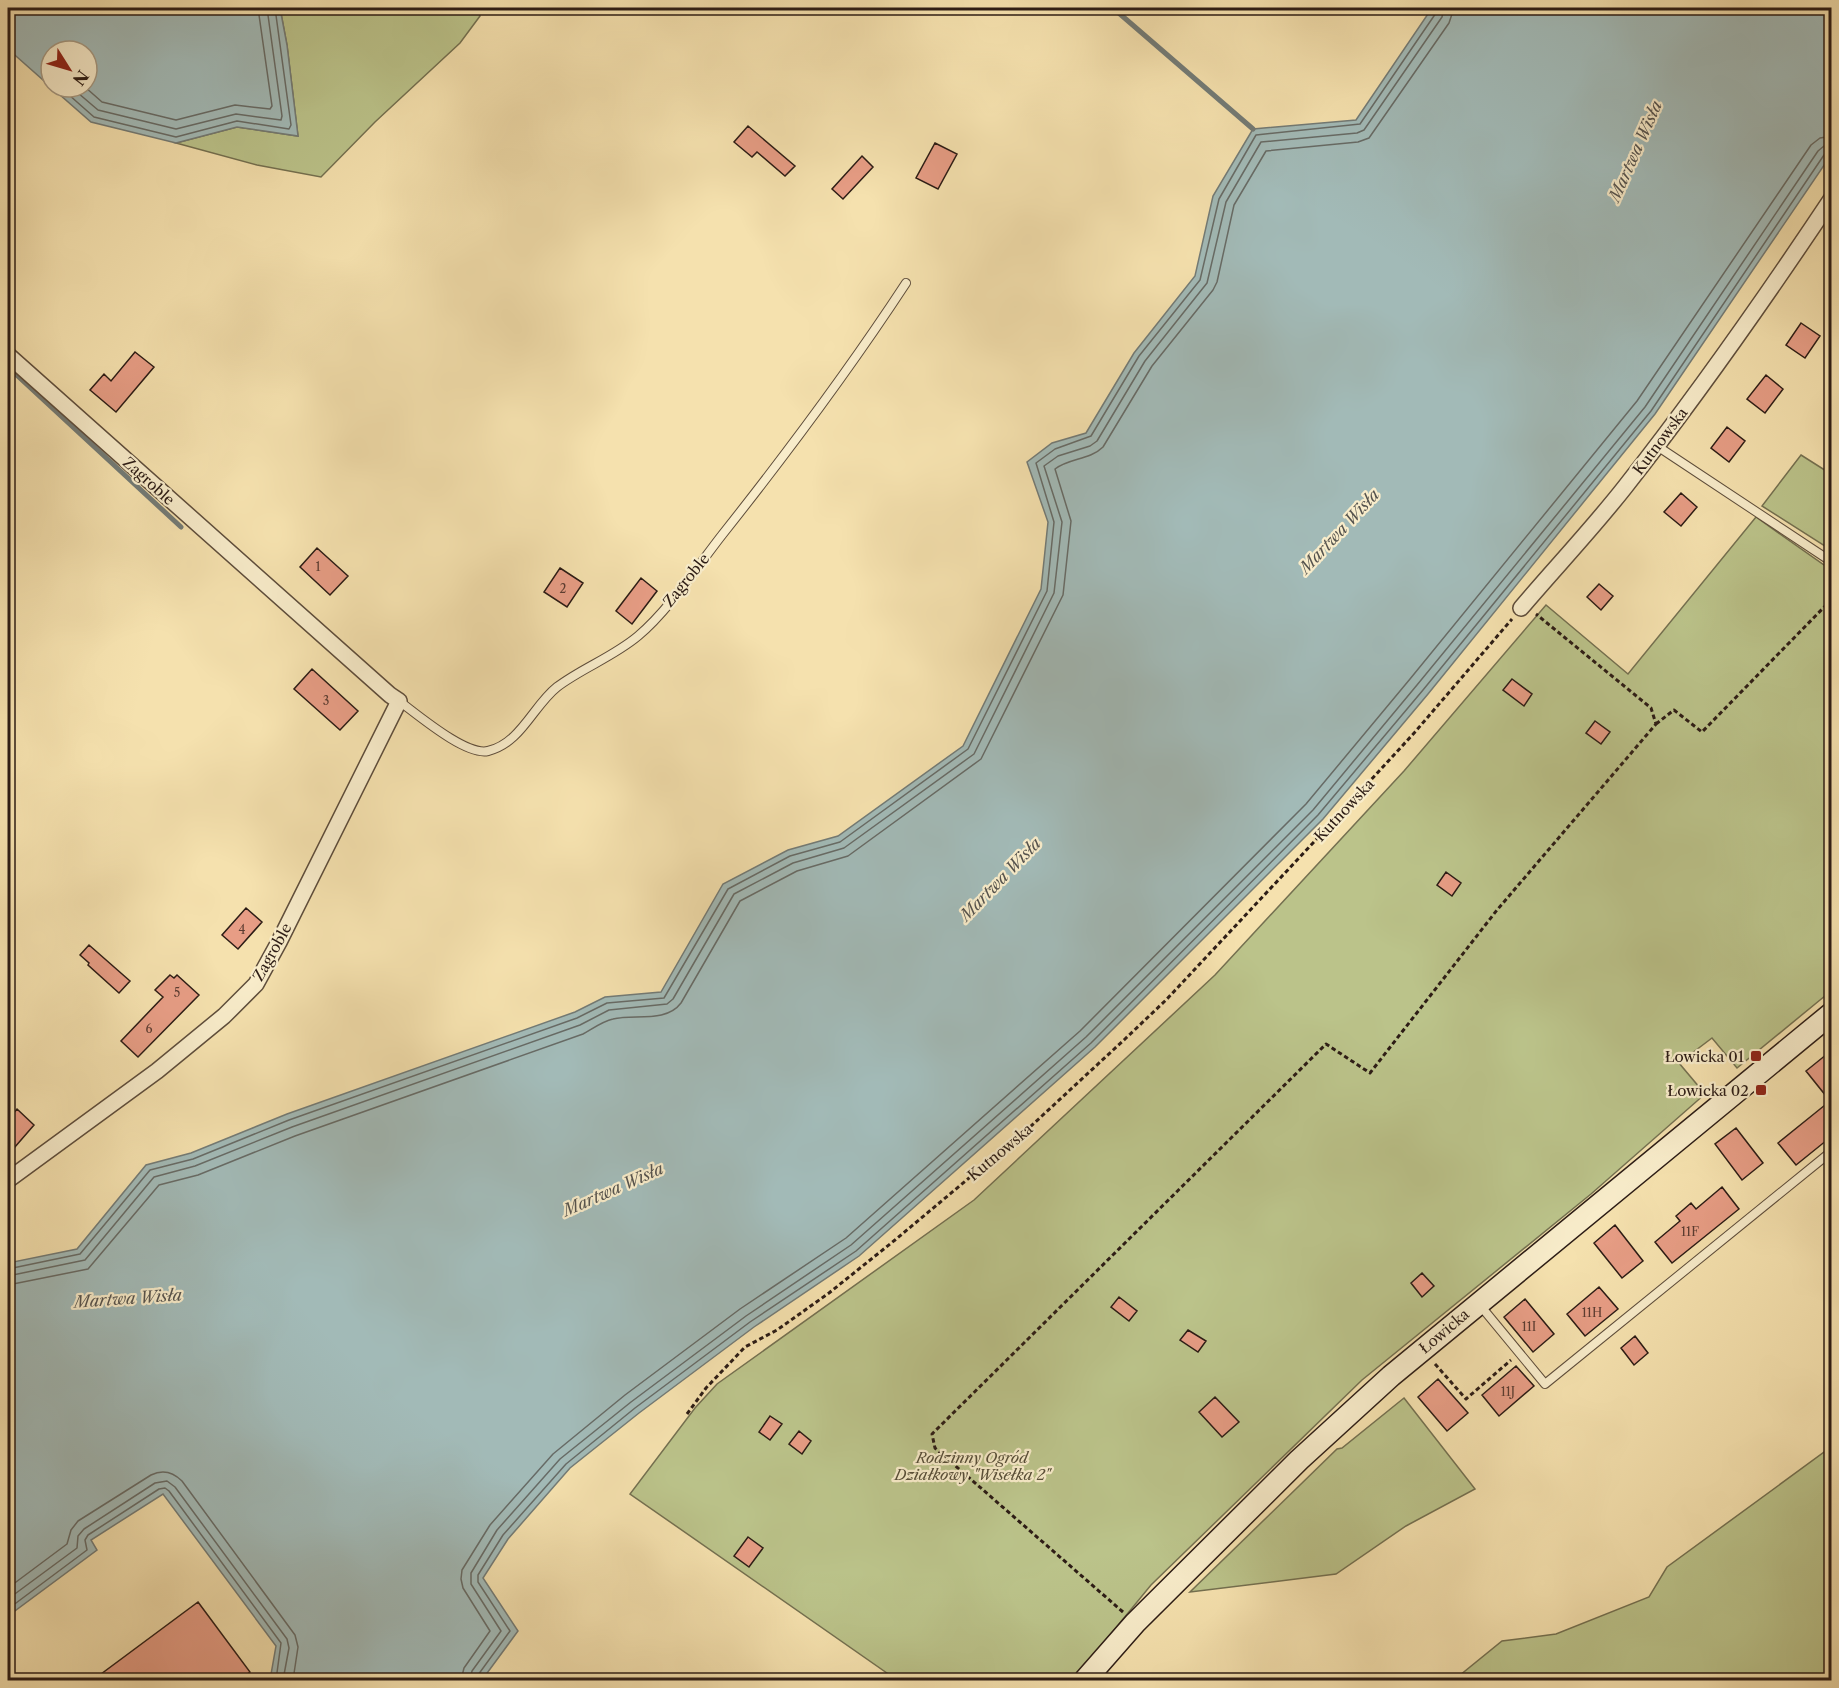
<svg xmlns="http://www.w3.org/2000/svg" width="1839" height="1688" font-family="'Libre Caslon Text',serif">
<rect width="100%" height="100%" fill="#f5e1ae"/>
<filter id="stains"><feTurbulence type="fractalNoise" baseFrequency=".00333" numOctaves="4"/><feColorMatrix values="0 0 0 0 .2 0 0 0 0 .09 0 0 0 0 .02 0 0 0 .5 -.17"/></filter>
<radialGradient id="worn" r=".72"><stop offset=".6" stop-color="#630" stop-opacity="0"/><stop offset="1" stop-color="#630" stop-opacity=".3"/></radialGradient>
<path fill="#bbc38a" stroke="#747050" stroke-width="1.5" d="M280 8H478L480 16 460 43 375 122 321 177 257 165 176 143 237 127 298 136 287 45Z
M1801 455 1831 474V550L1762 506Z
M1756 517 1831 570V991L1737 1068 1712 1038 1679 1063 1705 1094 1591 1194 1362 1380 1151 1585 1073 1680H897L630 1494 695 1408 717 1384 974 1200 1215 975 1404 771 1546 605 1628 674Z
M1404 1398 1475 1489 1406 1526 1336 1574 1190 1592 1337 1449 1342 1448Z
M1831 1447V1680H1454L1502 1641 1556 1634 1649 1597 1667 1567Z"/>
<path fill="#a2bab7" stroke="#737b76" stroke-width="1.5" d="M8 8H280L287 45 298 136 237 127 176 143 91 122 51 87H87V51H51V87L8 49Z
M1432 8H1831V155L1655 414 1428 694 1323 819 1095 1047 859 1256 754 1327 639 1413 570 1468 508 1539 483 1578 518 1631 482 1680H270L276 1646 163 1494 91 1540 97 1550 8 1616V1263L77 1249 146 1165 191 1153 287 1114 575 1012 605 997 661 992 723 884 788 850 838 836 963 746 1041 589 1048 522 1027 462 1052 443 1086 433 1134 353 1195 276 1213 196 1253 129 1356 120Z"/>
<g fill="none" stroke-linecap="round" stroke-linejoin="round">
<path stroke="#676b66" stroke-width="1.5" d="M60 87 94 117 176 137 237 121 289 129 291 125 275 8
M71 87 98 110 176 129 236 114 281 120 282 116 267 8
M85 87 102 102 176 120 235 105 270 109 272 106 258 8
M8 1269 80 1254 150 1170 193 1159 289 1120 577 1018 607 1003 664 998 728 889 790 856 840 842 968 749 1047 591 1054 522 1036 463 1055 449 1091 436 1139 356 1200 280 1219 199 1256 135 1360 124 1436 13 1437 8
M8 1276 85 1260 154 1177 195 1166 292 1127 580 1025 609 1010 667 1004 673 999 734 894 793 863 844 848 974 754 1054 593 1062 522 1044 466 1058 456 1090 446 1097 441 1145 361 1207 283 1226 202 1261 142 1357 133 1364 130 1442 17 1444 8
M8 1285 88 1269 159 1185 198 1175 295 1136 583 1034C592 1029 603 1021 613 1019 635 1014 666 1023 681 1003L740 901 797 871 848 856 981 759 1063 595 1071 521 1055 469C1069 458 1090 460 1103 447L1152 366 1213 290 1217 282 1234 205 1266 151 1358 142 1369 138 1449 23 1454 8
M8 1588 67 1544 71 1530 78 1521 151 1475C163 1469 173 1472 182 1481L295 1635 298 1647 293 1680
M8 1599 77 1548 78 1536 84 1529 155 1483 167 1481 175 1487 287 1639 289 1648 283 1680
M8 1609 87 1550 85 1540 88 1535 159 1489 165 1488 169 1491 281 1643 276 1680
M461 1680 464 1668 490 1631 463 1588 461 1579 462 1570 490 1525 553 1454 625 1395 740 1309 846 1238 1080 1031 1306 804 1410 679 1637 401 1811 145 1820 138 1832 136
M470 1680 472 1671 501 1631 471 1584V1573L497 1530 560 1459 631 1402 746 1316 851 1245 1086 1037 1313 810 1417 685 1645 407 1818 151 1824 146 1832 145
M477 1680 478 1675 510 1631 478 1582V1575L503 1535 566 1464 635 1408 750 1322 856 1251 1091 1043 1318 815 1423 690 1651 411 1824 155 1832 152"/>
<path stroke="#737b76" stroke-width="5" d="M1113 8 1253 129
M8 367 181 527"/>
</g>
<path fill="#e79d85" stroke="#2c1c15" stroke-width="1.5" d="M748 126 795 166 785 176 757 152 752 157 734 142Z
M935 143 957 154 938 189 916 178Z
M862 156 873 167 843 199 832 189Z
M1801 323 1820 336 1805 358 1786 345Z
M135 352 154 367 116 412 90 390 104 374 111 381Z
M1766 375 1783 389 1765 413 1747 399Z
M1727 427 1745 441 1729 462 1711 448Z
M1681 493 1697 507 1681 526 1664 512Z
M317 548 348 576 330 595 300 567Z
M560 568 583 583 567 607 544 592Z
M641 578 657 591 632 624 616 611Z
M1599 584 1613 596 1601 610 1587 597Z
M312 669 358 711 340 730 294 689Z
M1512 679 1532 694 1524 706 1503 690Z
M1595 721 1610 732 1601 744 1586 733Z
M1446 872 1461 883 1452 896 1437 885Z
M246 908 262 922 238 949 222 935Z
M89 945 130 981 119 993 88 965 89 963 80 955Z
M170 975 174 978 177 975 199 995 138 1057 121 1041 163 997 155 990Z
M1832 1050V1136L1796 1165 1778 1143 1830 1101 1806 1071Z
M17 1109 34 1125 8 1155V1120Z
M1736 1128 1763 1163 1742 1180 1715 1144Z
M1722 1187 1739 1209 1672 1263 1655 1242 1680 1221 1676 1216 1691 1203 1696 1209Z
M1615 1225 1643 1261 1622 1278 1594 1243Z
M1422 1273 1434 1286 1422 1297 1411 1283Z
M1599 1287 1618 1309 1585 1336 1567 1314Z
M1119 1297 1137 1311 1129 1321 1111 1307Z
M1525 1299 1554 1334 1533 1352 1504 1317Z
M1188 1330 1206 1341 1198 1352 1180 1340Z
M1635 1336 1648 1353 1634 1365 1621 1348Z
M1516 1366 1534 1386 1499 1416 1482 1395Z
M1438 1379 1468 1413 1447 1431 1418 1397Z
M1215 1397 1239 1422 1222 1437 1199 1412Z
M770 1416 782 1424 770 1440 759 1432Z
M799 1431 811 1441 802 1454 789 1444Z
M748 1537 763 1548 749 1567 734 1556Z
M198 1602 250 1672 239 1680H93Z"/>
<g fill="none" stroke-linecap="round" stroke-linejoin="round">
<g stroke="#5e4d3b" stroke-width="10">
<path id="lane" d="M1657 446 1832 562
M399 701C418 715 466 756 488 751 521 743 533 706 557 687 582 668 613 657 638 636 668 611 697 567 722 535 787 453 849 370 906 283
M1479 1304 1545 1384 1832 1151"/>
</g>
<g stroke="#5e4d3b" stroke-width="18">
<path id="street" d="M8 355 390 695 399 701 279 942 256 984 224 1016 157 1071 8 1180
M1521 608C1555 568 1592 529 1625 487 1698 394 1766 297 1832 198"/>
</g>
<g stroke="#2c1c15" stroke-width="24">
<path id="secondary" d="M1085 1680 1135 1623 1299 1460 1391 1376 1832 1013"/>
</g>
<path stroke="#2c1c15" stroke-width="3" stroke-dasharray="4.5 3" stroke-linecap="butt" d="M1656 724 1674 710 1702 732 1832 599
M1435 1364 1466 1399 1511 1360
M687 1414 706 1388 745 1347 777 1330 829 1293 895 1240 1030 1127 1125 1039 1166 1000 1313 843 1415 732 1512 619
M1123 1612 935 1448 932 1434 1326 1044 1370 1073 1497 910 1656 724 1651 708 1536 614"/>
<use href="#lane" stroke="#f8ecca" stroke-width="8"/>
<use href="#street" stroke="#f8ecca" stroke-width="15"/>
<use href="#secondary" stroke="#f8ecca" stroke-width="21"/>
</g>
<g fill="#8f2418" stroke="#f8ecca" stroke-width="2">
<rect x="1750" y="1050" width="12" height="12" rx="3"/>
<rect x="1755" y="1084" width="12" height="12" rx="3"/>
</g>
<g text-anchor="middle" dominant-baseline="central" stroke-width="4.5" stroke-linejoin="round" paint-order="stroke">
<g font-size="12" fill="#5b3c31">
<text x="318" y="566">1</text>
<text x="563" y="588">2</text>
<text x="326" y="700">3</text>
<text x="242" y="929">4</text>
<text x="177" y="992">5</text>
<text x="149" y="1028">6</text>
<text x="1690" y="1231">11F</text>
<text x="1592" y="1312">11H</text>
<text x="1529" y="1326">11I</text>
<text x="1508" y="1391">11J</text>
</g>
<g font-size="15" fill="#2c1c15" stroke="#f8ecca">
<text transform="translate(1660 441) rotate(-53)">Kutnowska</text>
<text transform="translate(149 481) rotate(42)">Zagroble</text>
<text transform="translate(686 580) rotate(-51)">Zagroble</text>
<text transform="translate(1344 810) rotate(-47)">Kutnowska</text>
<text transform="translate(272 952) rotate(-61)">Zagroble</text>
<text transform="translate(1000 1152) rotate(-40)">Kutnowska</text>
<text transform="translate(1444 1331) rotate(-40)">Łowicka</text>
</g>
<g font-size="15" fill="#2c1c15" stroke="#f8ecca" text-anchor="end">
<text x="1744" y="1056">Łowicka 01</text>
<text x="1749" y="1090">Łowicka 02</text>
</g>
<g font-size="15" font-style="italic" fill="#574e38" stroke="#f8ecca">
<text x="972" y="1457">Rodzinny Ogród<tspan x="972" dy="17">Działkowy "Wisełka 2"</tspan></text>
</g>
<g font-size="16" font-style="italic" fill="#55534e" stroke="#f8ecca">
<text transform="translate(1635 151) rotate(-66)">Martwa Wisła</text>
<text transform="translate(1339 531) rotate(-47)">Martwa Wisła</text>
<text transform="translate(1000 879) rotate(-46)">Martwa Wisła</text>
<text transform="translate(613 1189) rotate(-24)">Martwa Wisła</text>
<text transform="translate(128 1298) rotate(-4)">Martwa Wisła</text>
</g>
</g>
<rect width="1839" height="1688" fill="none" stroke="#f5e1ae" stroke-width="30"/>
<rect x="9" y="9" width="1821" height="1670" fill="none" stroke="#2c1c15" stroke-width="3"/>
<rect x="15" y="15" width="1809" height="1658" fill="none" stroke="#2c1c15" stroke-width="1.5"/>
<g transform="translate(69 69) rotate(127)"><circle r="28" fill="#f8ecca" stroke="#a69982" stroke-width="1.5"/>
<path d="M0-4.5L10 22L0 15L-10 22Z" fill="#8f2418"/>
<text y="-9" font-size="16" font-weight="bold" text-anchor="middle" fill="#2c1c15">N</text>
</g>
<rect width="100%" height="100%" filter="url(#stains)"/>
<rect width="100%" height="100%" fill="url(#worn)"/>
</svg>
